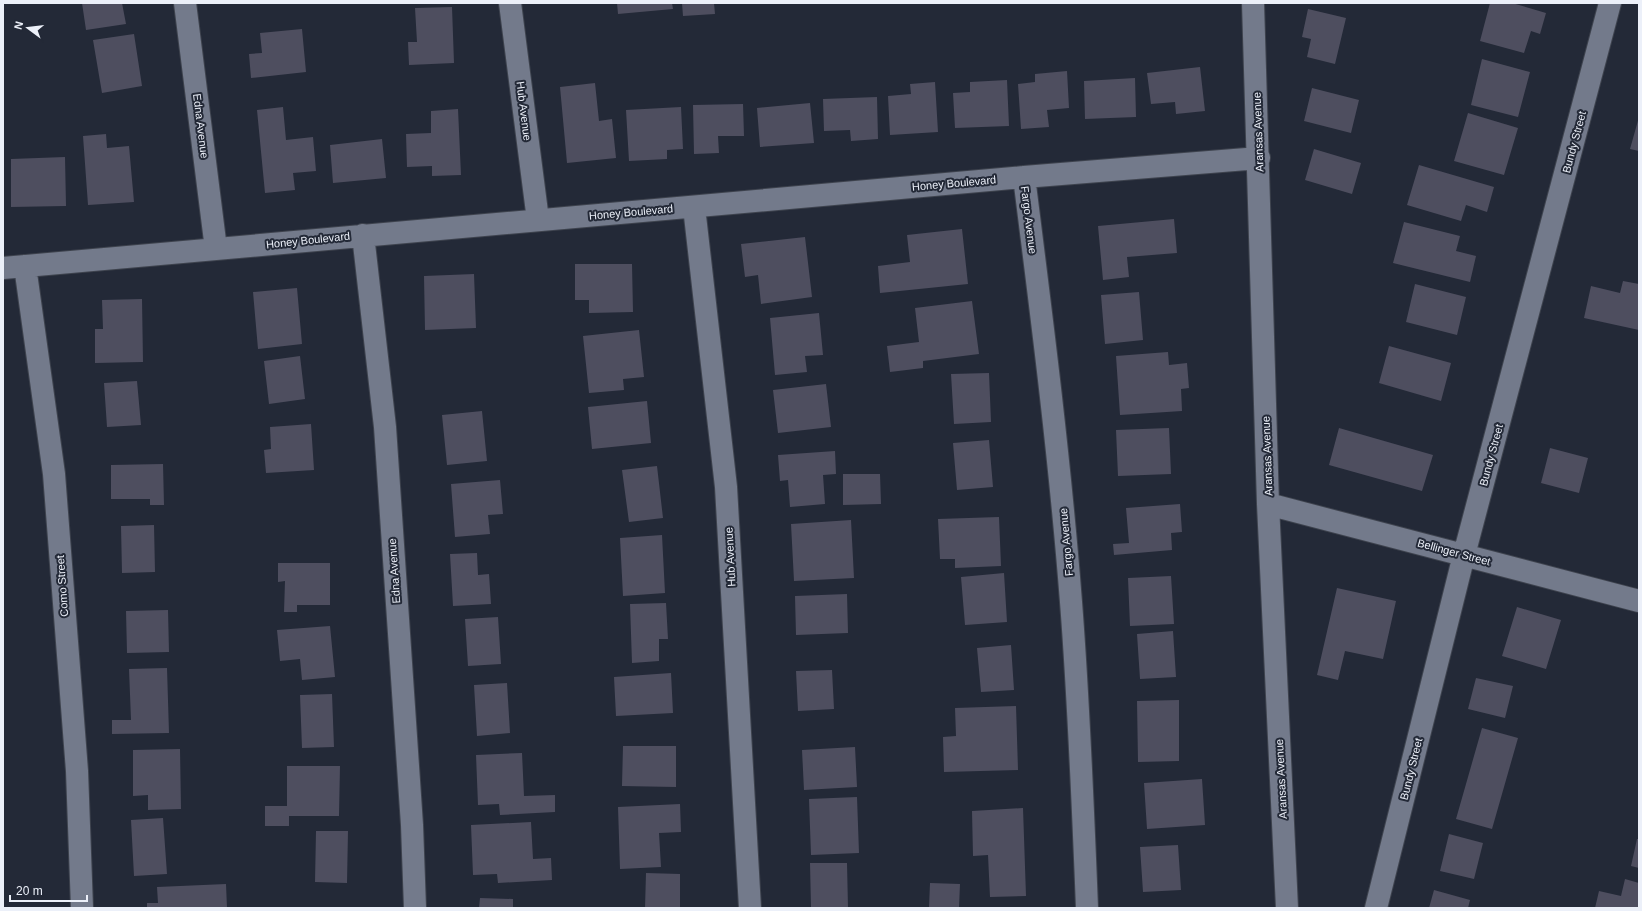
<svg xmlns="http://www.w3.org/2000/svg" width="1642" height="911" font-family="Arial,sans-serif">
<rect width="100%" height="100%" fill="#232937"/>
<path fill="#4e4e5f" d="M82 3H122L126 24 86 30Z
M617 3H672L673 9 618 14Z
M682 3H714L715 14 683 16Z
M1490 3H1512L1546 13 1540 34 1531 31 1524 53 1480 41Z
M452 7 454 63 409 65 408 42H417L415 8Z
M1308 9 1346 18 1335 64 1307 57 1311 39 1302 37Z
M302 29 306 72 251 78 249 54 262 53 260 33Z
M134 34 142 86 102 93 93 40Z
M1482 59 1530 72 1518 117 1471 105Z
M1200 67 1205 111 1176 114 1175 102 1151 104 1147 73Z
M1067 71 1069 108 1047 110 1049 127 1021 129 1018 84 1035 82V74Z
M1135 78 1136 117 1085 119 1084 81Z
M1007 80 1009 126 955 128 953 93 970 92V82Z
M935 82 938 132 890 135 888 96 911 94 910 84Z
M595 83 599 121 612 119 616 158 567 163 560 87Z
M1312 88 1359 100 1351 133 1304 121Z
M877 97 878 139 851 141 850 130 824 131 823 99Z
M810 103 814 143 760 147 757 108Z
M743 104 744 136H718L719 153 694 154 693 105Z
M283 107 286 140 313 137 316 171 293 173 295 190 265 193 257 110Z
M681 107 683 149 667 150V159L629 161 626 110Z
M458 109 461 175 432 176V166L407 167 406 134 431 133V111Z
M1468 113 1518 128 1504 175 1454 161Z
M1639 117V151L1630 149Z
M106 134 107 148 129 146 134 202 88 205 83 136Z
M382 139 386 178 333 183 330 145Z
M1314 149 1361 163 1352 194 1305 180Z
M65 157 66 206 11 207V159Z
M1419 165 1494 187 1487 212 1466 205 1461 221 1407 205Z
M1174 219 1177 253 1127 257 1129 277 1103 280 1098 226Z
M1404 222 1460 236 1456 251 1476 256 1470 282 1393 263Z
M962 229 968 284 880 293 878 266 910 262 907 235Z
M805 237 812 297 761 304 758 275 745 277 741 244Z
M575 264H632L633 312 589 313V300H575Z
M474 274 476 328 425 330 424 276Z
M1623 281 1639 284V330L1584 318 1591 286 1620 293Z
M1415 284 1466 297 1457 335 1406 322Z
M297 288 302 344 258 349 253 292Z
M1139 292 1143 340 1105 344 1101 295Z
M142 299 143 362 95 363V329H103L102 300Z
M972 301 979 354 923 361V368L890 372 887 346 919 342 915 308Z
M819 313 823 355 805 356 807 372 775 375 770 318Z
M639 330 644 377 623 379 624 390 589 393 583 336Z
M1389 346 1451 363 1441 401 1379 383Z
M1168 352 1169 365 1187 363 1189 388 1181 389 1182 411 1120 415 1116 356Z
M300 356 305 399 269 404 264 361Z
M989 373 991 422 954 424 951 374Z
M137 381 141 425 107 427 104 383Z
M826 384 831 427 778 433 773 390Z
M647 401 651 443 592 449 588 407Z
M482 411 487 461 447 465 442 415Z
M311 424 314 470 266 473 264 450 271 449 270 427Z
M1169 428 1171 474 1118 476 1116 430Z
M1339 428 1433 455 1422 491 1329 465Z
M989 440 993 487 957 490 953 443Z
M1550 448 1588 458 1579 493 1541 483Z
M835 451 836 474 823 475 825 504 790 507 788 480 780 481 778 455Z
M163 464 164 505H150V499H111V465Z
M657 466 663 518 629 522 622 470Z
M843 474H880L881 504 843 505Z
M500 480 503 514 488 515 490 534 455 537 451 484Z
M1180 504 1182 532 1171 533 1172 550 1114 555 1113 544 1129 543 1126 508Z
M999 517 1001 566 955 568V559H940L938 519Z
M851 520 854 578 794 581 791 524Z
M154 525 155 572 122 573 121 526Z
M662 535 665 593 623 596 620 538Z
M477 553 478 575 489 574 491 604 453 606 450 554Z
M278 563H330V605H297V612H284L285 581 278 582Z
M1004 573 1007 622 965 625 961 577Z
M1171 576 1174 624 1130 626 1128 578Z
M1337 588 1396 601 1383 659 1345 651 1338 680 1317 675Z
M847 594 848 633 796 635 795 596Z
M666 603 668 639H659V661L632 663 630 604Z
M1517 607 1561 620 1546 669 1502 656Z
M168 610 169 652 127 653 126 611Z
M498 617 501 664 468 666 465 619Z
M330 626 335 677 302 680 300 659 280 661 277 630Z
M1173 631 1176 677 1140 679 1137 634Z
M1011 645 1014 690 981 692 977 648Z
M167 668 169 733 112 734V720H131L129 669Z
M832 670 834 709 798 711 796 671Z
M671 673 673 713 616 716 614 677Z
M1476 678 1513 686 1505 718 1468 709Z
M507 683 510 733 477 736 474 685Z
M332 694 334 747 302 748 300 695Z
M1179 700V761L1138 762 1137 701Z
M1016 706 1018 770 944 772 943 737 956 736 955 708Z
M1482 728 1518 738 1492 829 1456 819Z
M623 746H676V787L622 786Z
M855 747 857 787 804 790 802 750Z
M180 749 181 809 148 810V795L133 796V750Z
M522 753 524 796 555 795V812L500 815 499 804 478 805 476 755Z
M287 766H340L339 816H289V826H265V806H287Z
M1202 779 1205 825 1147 829 1144 783Z
M857 797 859 853 811 855 809 799Z
M680 804 681 832 659 833 661 867 620 869 618 807Z
M1023 808 1026 896 990 897 988 855 973 856 972 811Z
M163 818 167 874 134 876 131 820Z
M531 822 533 859 551 858 552 880 498 883 497 874 473 875 471 825Z
M316 831H348L347 883 315 882Z
M1449 834 1483 843 1474 879 1440 871Z
M1637 839H1639V868L1631 866Z
M1178 845 1181 890 1143 892 1140 847Z
M810 863H847L848 908H811Z
M646 873 680 874V908H645Z
M1625 879 1639 883V908H1595L1599 891 1621 896Z
M930 883 960 884 959 908H929Z
M226 884 227 908H147V903H158L157 887Z
M1434 890 1470 900 1468 908H1429Z
M480 898 513 899V908H479Z"/>
<g fill="none" stroke-linecap="round" stroke-linejoin="round">
<g stroke="#3e434e" stroke-width="24">
<path id="minor" d="M185 3 216 249
M510 3 538 220
M1253 3 1268 504 1287 908
M1024 177C1042 319 1060 460 1071 602 1079 704 1083 806 1087 908
M694 207 726 487 750 908
M363 235 385 427 412 825 415 908
M25 266 54 474 77 771 82 908
M3 268 1024 177 1259 158
M1268 504 1639 601
M1376 908 1464 555 1610 3"/>
</g>
<use href="#minor" stroke="#737a8b" stroke-width="22"/>
</g>
<g text-anchor="middle" dominant-baseline="central" stroke-width="4" stroke-linejoin="round" paint-order="stroke">
<g font-size="11" fill="#ecf0f9" stroke="#232937">
<text transform="translate(524 111) rotate(83)">Hub Avenue</text>
<text transform="translate(201 126) rotate(83)">Edna Avenue</text>
<text transform="translate(1258 132) rotate(-92)">Aransas Avenue</text>
<text transform="translate(1574 142) rotate(-75)">Bundy Street</text>
<text transform="translate(954 183) rotate(-5)">Honey Boulevard</text>
<text transform="translate(631 212) rotate(-5)">Honey Boulevard</text>
<text transform="translate(1029 220) rotate(83)">Fargo Avenue</text>
<text transform="translate(308 240) rotate(-6)">Honey Boulevard</text>
<text transform="translate(1491 455) rotate(-75)">Bundy Street</text>
<text transform="translate(1267 456) rotate(-92)">Aransas Avenue</text>
<text transform="translate(1066 542) rotate(-95)">Fargo Avenue</text>
<text transform="translate(1454 552) rotate(15)">Bellinger Street</text>
<text transform="translate(730 557) rotate(-93)">Hub Avenue</text>
<text transform="translate(394 571) rotate(-94)">Edna Avenue</text>
<text transform="translate(62 586) rotate(-94)">Como Street</text>
<text transform="translate(1411 769) rotate(-76)">Bundy Street</text>
<text transform="translate(1281 779) rotate(-93)">Aransas Avenue</text>
</g>
</g>
<rect width="1642" height="911" fill="none" stroke="#ecf0f9" stroke-width="8"/>
<g transform="translate(28 28) rotate(285)" stroke="#232937" stroke-width="3" paint-order="stroke">
<path d="M0-3L7 15L0 10L-7 15Z" fill="#ecf0f9"/>
<text y="-6" font-size="11" font-weight="bold" text-anchor="middle" fill="#ecf0f9">N</text>
</g>
<path d="M10 895v6h77v-6" fill="none" stroke="#ecf0f9" stroke-width="2"/>
<text x="16" y="895" font-size="12" fill="#ecf0f9" stroke="#232937" stroke-width="3" paint-order="stroke">20 m</text>
</svg>
